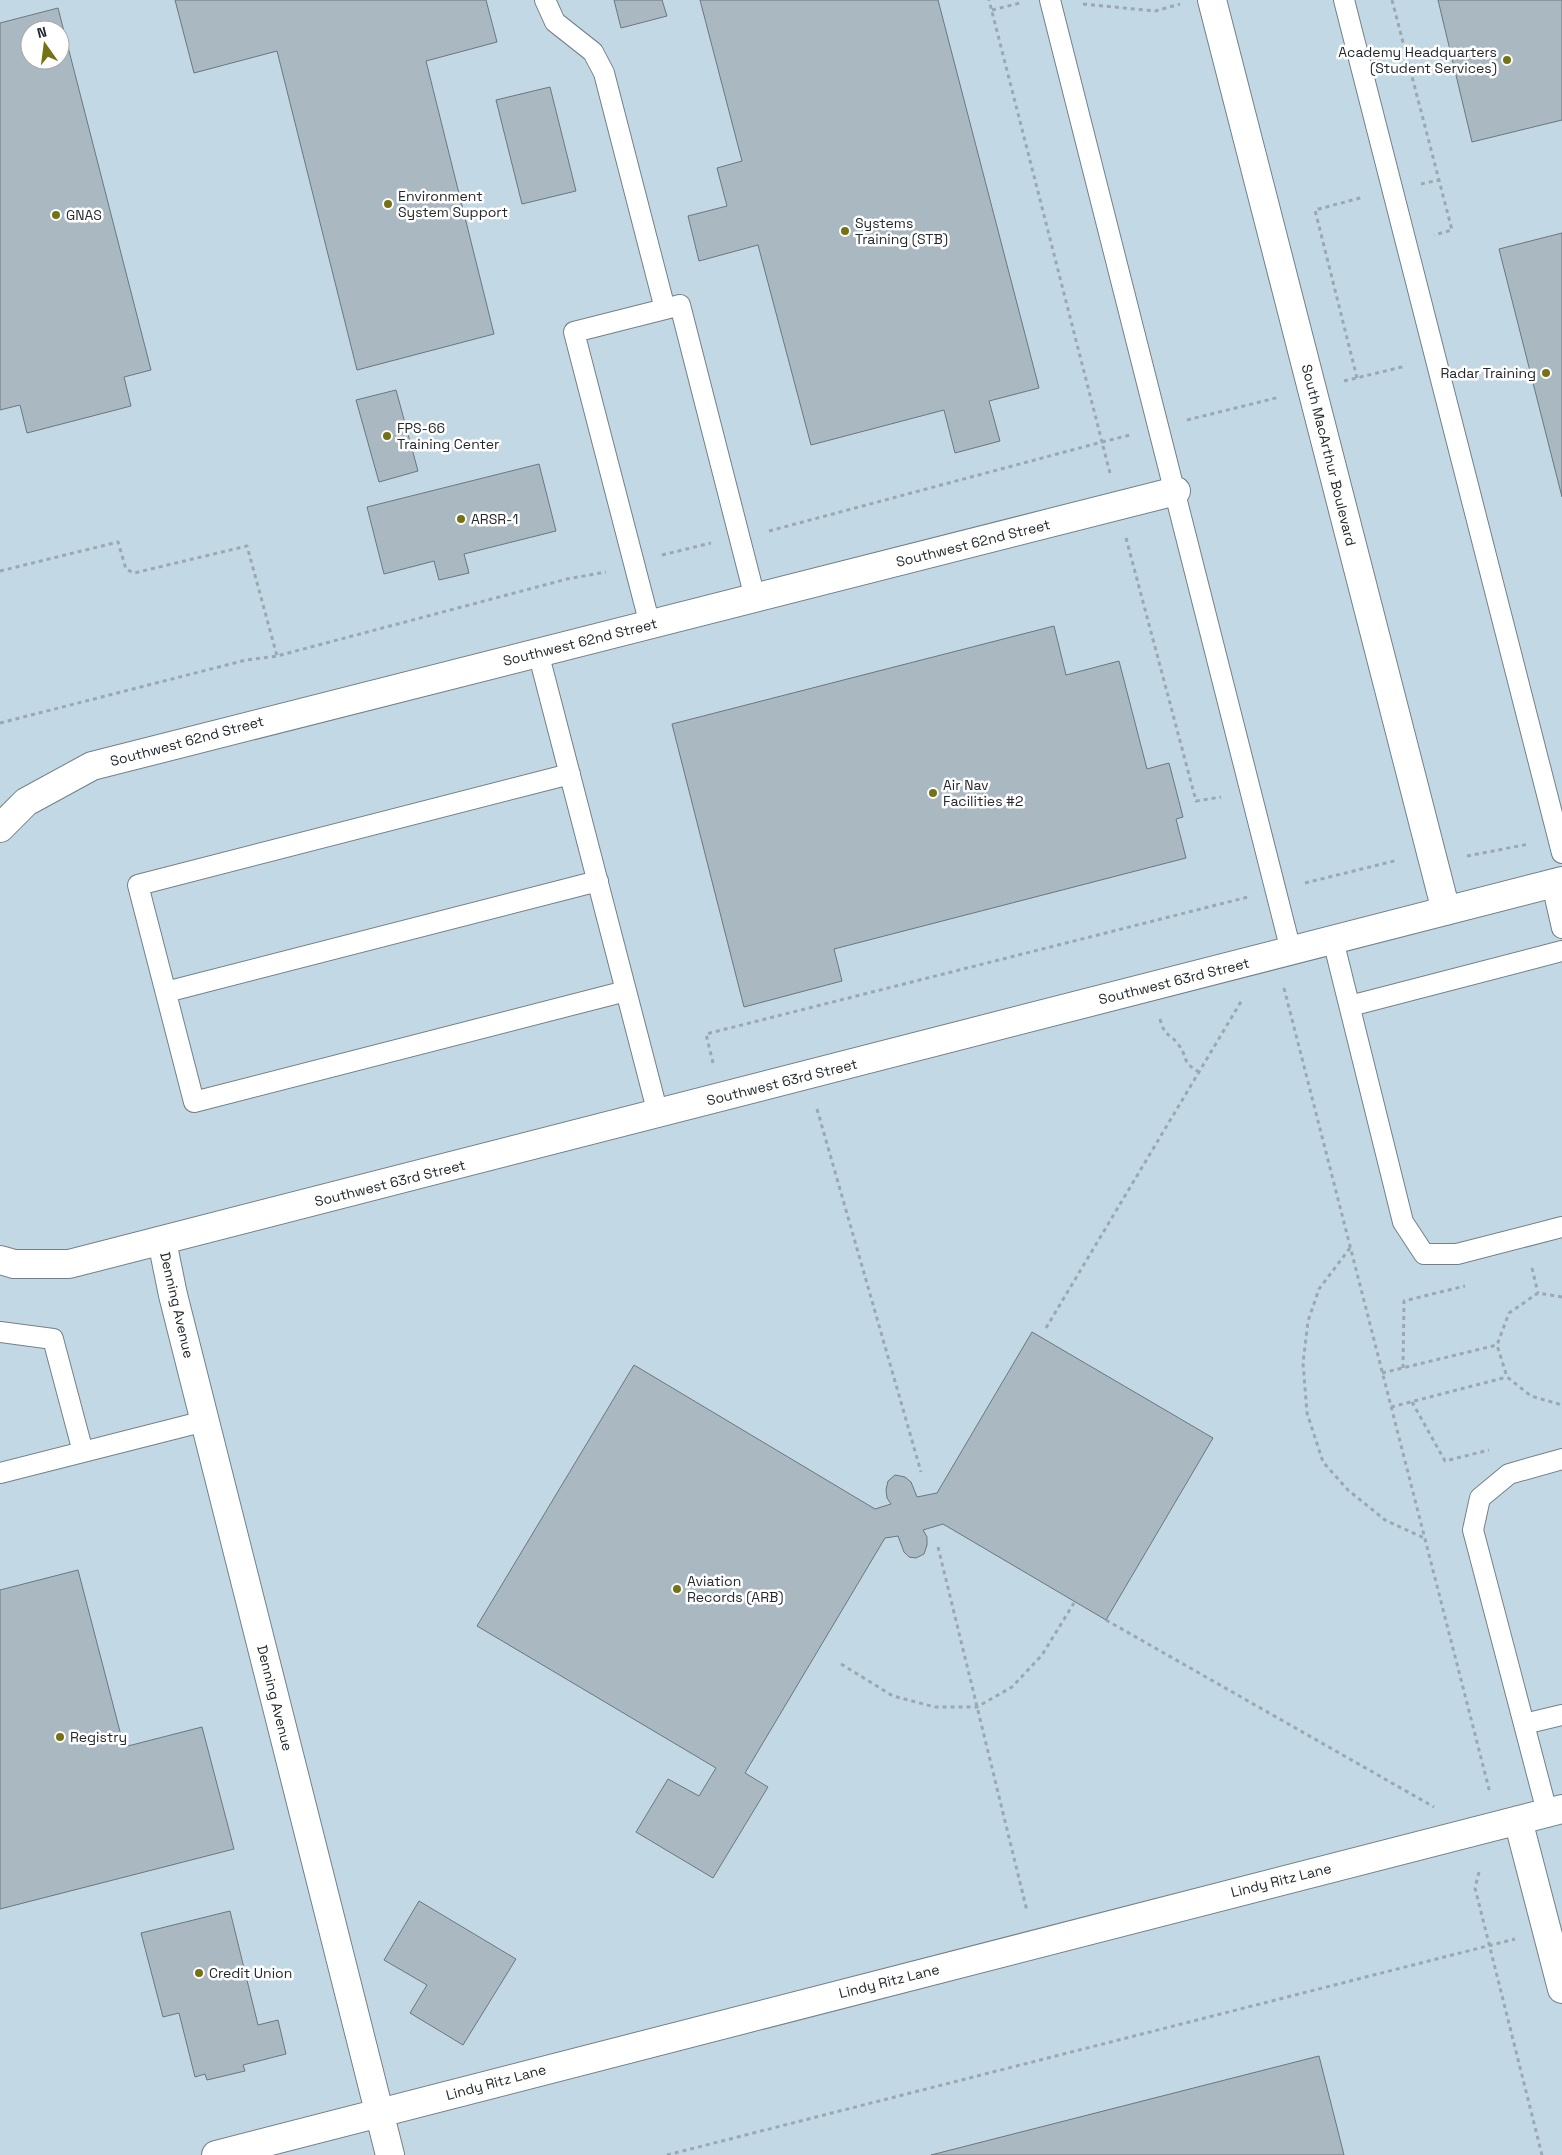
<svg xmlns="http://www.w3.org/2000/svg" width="1562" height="2155" font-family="'Space Grotesk',sans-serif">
<rect width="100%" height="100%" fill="#d5e4ee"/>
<path fill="#c2d8e5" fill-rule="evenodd" d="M0 0H1562V2155H0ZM30 30H60V60H30Z"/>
<path fill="#aab9c1" stroke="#6a777f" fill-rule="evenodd" d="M175 0H486L497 42 426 61 494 334 357 370 277 51 194 73Z
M614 0H662L667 16 621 28Z
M700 0H938L1039 388 989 401 1000 441 955 453 944 410 811 445 758 245 699 261 688 216 727 206 717 168 742 161Z
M1438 0H1562V120L1472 142Z
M58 8 151 370 124 377 131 406 27 433 20 405 0 410V23ZM30 30H60V60H30Z
M550 87 576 191 522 204 496 100Z
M1562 233V497L1499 249Z
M396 390 418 471 379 482 356 400Z
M539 464 556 531 464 554 469 573 439 580 434 561 384 574 367 507Z
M1054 626 1066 675 1119 661 1147 769 1169 763 1183 817 1176 819 1186 858 834 949 842 981 744 1007 672 724Z
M1032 1332 1213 1438 1106 1620 943 1524 923 1530 927 1537V1545L924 1554 916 1558 909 1557 904 1552 898 1536 885 1538 745 1773 768 1787 713 1878 636 1832 668 1779 699 1796 716 1768 477 1626 634 1365 875 1509 891 1504 887 1498 886 1490 888 1481 895 1475 905 1477 911 1482 917 1497 937 1493Z
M78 1570 124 1747 202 1727 234 1849 0 1909V1590Z
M419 1901 516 1959 463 2045 410 2013 427 1985 384 1960Z
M230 1911 258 2025 278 2020 286 2054 243 2065 245 2071 207 2080 205 2074 195 2077 179 2013 163 2017 141 1933Z
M1319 2056 1344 2155H931Z"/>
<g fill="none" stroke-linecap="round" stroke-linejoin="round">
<g stroke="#738089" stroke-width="22">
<path id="lane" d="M545 0 555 22 593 52 604 73 665 309
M1050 0 1291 951
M1344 0 1562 853
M650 625 574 332 665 309 680 305 755 598
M538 652 658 1114
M570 774 138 885 194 1102 626 991
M1552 884 1562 928
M1333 940 1403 1222 1424 1254H1457L1562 1227
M166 992 598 881
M1350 1006 1562 951
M0 1332 53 1339 83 1452
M0 1473 205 1421
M1524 1724 1562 1715
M1547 1812 1473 1530 1480 1498 1509 1474 1562 1459"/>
</g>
<g stroke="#738089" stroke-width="30">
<path id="street" d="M1212 0 1446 911
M0 828 26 802 92 766 1176 491
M162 1241 173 1295 390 2155
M0 1260 14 1264H69L1562 881
M1518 1820 1562 1989
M216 2155 1562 1809"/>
</g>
<path stroke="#9ca8b0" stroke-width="3" stroke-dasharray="4 4" stroke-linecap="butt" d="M1392 0 1452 230 1434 235
M1083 4 1155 11 1180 4
M992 10 1020 3
M1421 184 1439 180
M1357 378 1315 210 1364 197
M1344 381 1406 366
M1187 420 1280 397
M1110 473 1102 442 1130 435
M769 531 1102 442 989 0
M1126 538 1196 801 1221 797
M662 555 711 543
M0 571 118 542 126 569 134 573 247 546 277 656
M0 723 246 660 277 656 567 579 606 572
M1467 856 1529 844
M1305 883 1398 860
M1284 988 1490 1793
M1160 1019C1165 1038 1169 1032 1178 1044 1189 1058 1180 1061 1199 1072
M713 1063 706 1034 1248 897
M817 1109 921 1472
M1350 1248 1319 1289 1308 1321 1303 1363 1307 1413 1323 1462 1348 1490 1385 1520 1424 1538
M1532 1268 1538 1293
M1562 1297 1538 1293 1509 1313 1497 1345 1507 1377 1531 1396 1562 1405
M1046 1328 1242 1000
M1403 1368 1404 1301 1465 1286
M1382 1373 1497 1345
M1412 1402 1445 1461 1489 1450
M1391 1407 1507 1377
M938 1547 1027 1911
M1106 1620 1434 1807
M841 1664 893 1696 935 1707H977L1012 1687 1042 1655 1074 1603
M1479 1872 1475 1888 1542 2155
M667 2155 1515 1939"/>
<use href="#lane" stroke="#fff" stroke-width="20"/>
<use href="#street" stroke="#fff" stroke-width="28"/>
</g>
<g fill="#757215" stroke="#fff" stroke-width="2">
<circle cx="1507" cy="60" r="5"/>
<circle cx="388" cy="204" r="5"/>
<circle cx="56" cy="215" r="5"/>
<circle cx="845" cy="231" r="5"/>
<circle cx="1546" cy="373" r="5"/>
<circle cx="387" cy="436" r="5"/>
<circle cx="461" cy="519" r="5"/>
<circle cx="933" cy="793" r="5"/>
<circle cx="677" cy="1589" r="5"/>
<circle cx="60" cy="1737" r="5"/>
<circle cx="199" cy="1973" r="5"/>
</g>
<g text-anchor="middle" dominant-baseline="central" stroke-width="5" stroke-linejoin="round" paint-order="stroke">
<g font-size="14" fill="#24292d" stroke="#fff" text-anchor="start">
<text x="1497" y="52" text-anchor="end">Academy Headquarters<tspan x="1497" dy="16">(Student Services)</tspan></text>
<text x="398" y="196">Environment<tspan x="398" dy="16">System Support</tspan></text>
<text x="66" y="215">GNAS</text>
<text x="855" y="223">Systems<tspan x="855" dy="16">Training (STB)</tspan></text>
<text x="1536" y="373" text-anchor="end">Radar Training</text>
<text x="397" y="428">FPS-66<tspan x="397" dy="16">Training Center</tspan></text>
<text x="471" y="519">ARSR-1</text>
<text x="943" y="785">Air Nav<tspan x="943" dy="16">Facilities #2</tspan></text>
<text x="687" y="1581">Aviation<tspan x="687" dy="16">Records (ARB)</tspan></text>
<text x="70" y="1737">Registry</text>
<text x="209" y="1973">Credit Union</text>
</g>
<g font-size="14" fill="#24292d" stroke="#fff">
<text transform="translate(1329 455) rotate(76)">South MacArthur Boulevard</text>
<text transform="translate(973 543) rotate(-14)">Southwest 62nd Street</text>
<text transform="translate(580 642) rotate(-14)">Southwest 62nd Street</text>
<text transform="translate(187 741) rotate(-15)">Southwest 62nd Street</text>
<text transform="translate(1174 981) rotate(-14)">Southwest 63rd Street</text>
<text transform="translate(782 1082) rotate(-14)">Southwest 63rd Street</text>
<text transform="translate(390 1183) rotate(-14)">Southwest 63rd Street</text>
<text transform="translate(177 1305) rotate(77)">Denning Avenue</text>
<text transform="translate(275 1698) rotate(76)">Denning Avenue</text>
<text transform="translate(1281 1880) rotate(-14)">Lindy Ritz Lane</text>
<text transform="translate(889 1981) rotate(-14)">Lindy Ritz Lane</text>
<text transform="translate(496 2082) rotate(-15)">Lindy Ritz Lane</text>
</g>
</g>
<g transform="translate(45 45) rotate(346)"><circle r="24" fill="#ffffff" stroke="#a7a9ab"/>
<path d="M0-4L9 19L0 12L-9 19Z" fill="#757215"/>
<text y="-8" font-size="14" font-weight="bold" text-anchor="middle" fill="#24292d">N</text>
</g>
</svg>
